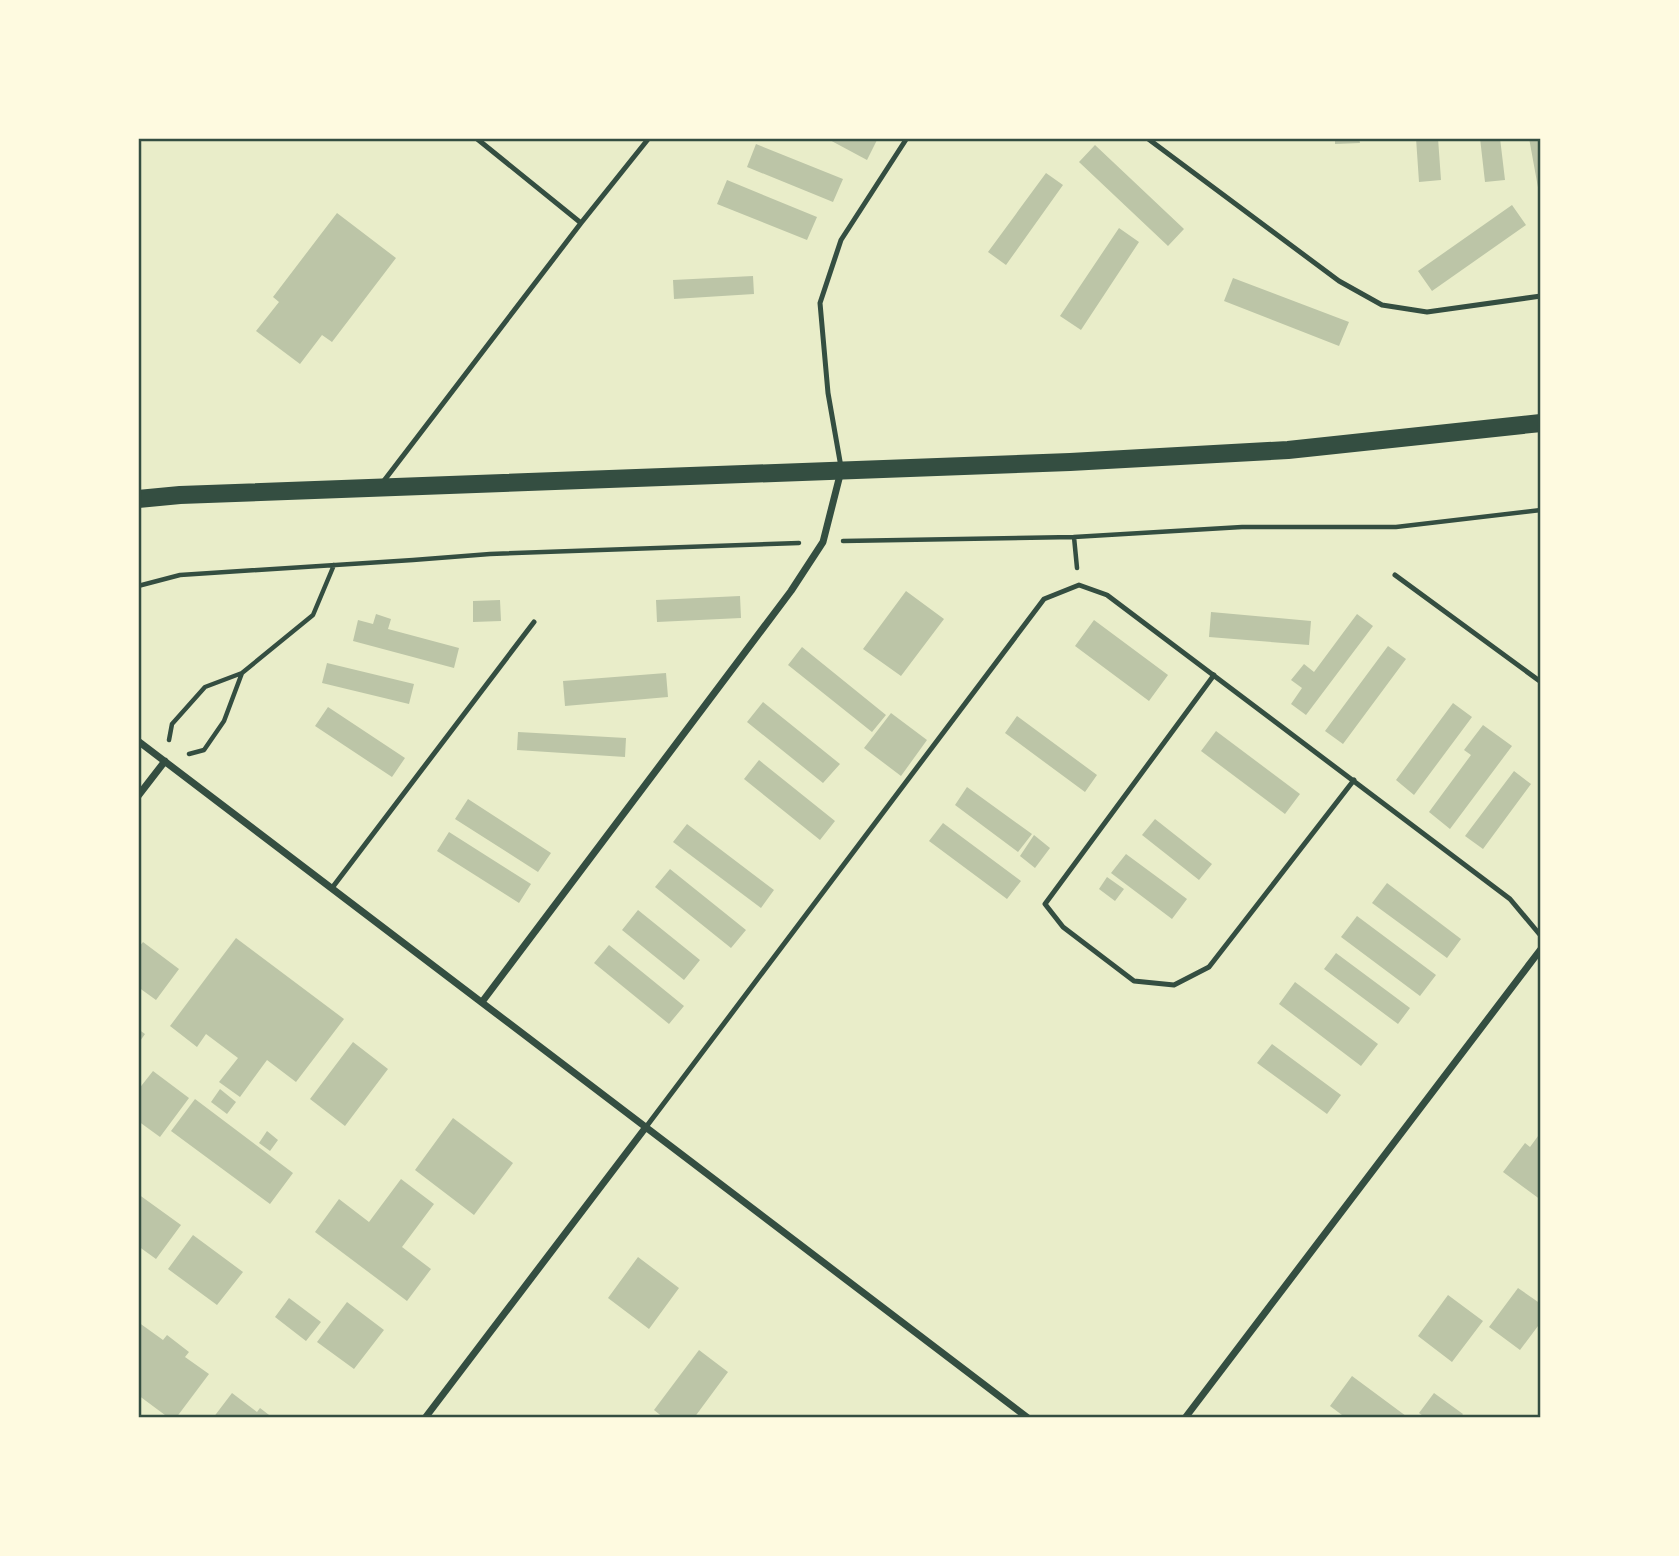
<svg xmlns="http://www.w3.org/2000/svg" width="1679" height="1556" font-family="Figtree,sans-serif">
<rect width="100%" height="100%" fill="#e9edc9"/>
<path fill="#bcc5a7" d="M826 138H878L867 160Z
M1335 138H1359L1360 143 1335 144Z
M1416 138H1438L1441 180 1419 182Z
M1480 138H1500L1505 180 1485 182Z
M1529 138H1541V193H1539Z
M756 144 843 179 833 202 747 167Z
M1095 145 1184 229 1168 246 1079 162Z
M1046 173 1063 185 1006 265 988 252Z
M727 180 817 217 807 240 717 204Z
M1512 205 1526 225 1432 291 1418 271Z
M337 213 396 258 332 342 322 335 300 364 256 331 279 302 273 297Z
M1119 228 1139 242 1081 330 1060 316Z
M753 276 754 294 674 299 673 280Z
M1233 278 1349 322 1339 346 1224 301Z
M906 591 944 619 901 676 863 649Z
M740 596 741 618 657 622 656 600Z
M500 600 501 621 473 622V601Z
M1211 612 1311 621 1309 645 1209 637Z
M376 614 391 619 388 629 459 648 454 668 353 641 358 620 373 624Z
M1357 614 1373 626 1306 715 1291 704 1302 688 1291 680 1304 664 1314 672Z
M1094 620 1168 675 1149 701 1075 646Z
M1388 646 1406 659 1343 744 1325 731Z
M802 647 886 715 872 732 788 665Z
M327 663 414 684 409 704 322 683Z
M666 673 668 697 565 706 563 681Z
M763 702 840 764 823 783 747 722Z
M1453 703 1472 717 1414 795 1396 780Z
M328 707 405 758 392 777 315 726Z
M891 713 927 740 901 776 864 748Z
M1017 716 1097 775 1085 792 1005 733Z
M1483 725 1512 746 1450 829 1429 812 1471 755 1464 750Z
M1216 731 1300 794 1285 814 1201 751Z
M518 732 626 738 625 757 517 750Z
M759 760 835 821 820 840 744 779Z
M1514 771 1531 784 1483 849 1465 836Z
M967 787 1032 834 1018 852 955 805Z
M468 799 551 853 538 872 455 819Z
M1155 819 1212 864 1199 880 1142 835Z
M943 823 1021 881 1007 899 929 841Z
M687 824 774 890 761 908 673 842Z
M449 832 531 884 519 903 437 851Z
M1034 835 1050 848 1035 868 1020 856Z
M1126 854 1187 899 1172 919 1111 873Z
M670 869 746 930 731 948 655 887Z
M1107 877 1124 889 1115 901 1099 889Z
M1387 883 1461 939 1447 958 1372 903Z
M638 910 700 960 684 980 622 930Z
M1357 916 1436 975 1420 996 1341 937Z
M236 938 344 1019 296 1082 267 1060 240 1097 219 1082 238 1058 206 1034 197 1047 170 1026Z
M143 942 179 969 156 1000 138 987V948Z
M609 945 684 1006 669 1024 594 963Z
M1336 953 1410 1008 1398 1024 1324 969Z
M1295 982 1378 1044 1361 1066 1279 1004Z
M138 1029 145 1034 138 1044Z
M353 1042 388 1069 345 1126 310 1099Z
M1272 1044 1341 1095 1327 1114 1257 1063Z
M153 1071 189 1098 160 1137 138 1121V1090Z
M220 1089 236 1102 227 1114 211 1102Z
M195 1099 293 1173 270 1204 171 1131Z
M453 1118 513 1163 474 1215 415 1170Z
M267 1131 278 1140 270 1151 259 1143Z
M1541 1132V1200L1503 1172 1525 1143 1530 1147Z
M401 1179 434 1204 402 1247 431 1269 407 1301 315 1232 339 1199 369 1222Z
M138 1194 181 1225 156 1259 138 1246Z
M193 1235 243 1272 217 1305 168 1269Z
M638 1257 679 1288 649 1329 608 1298Z
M1518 1288 1541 1304V1322L1520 1350 1489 1327Z
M1448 1295 1483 1321 1452 1362 1418 1336Z
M289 1298 321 1322 306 1341 275 1317Z
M347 1302 384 1330 354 1369 317 1342Z
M138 1322 163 1340 167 1335 189 1352 185 1357 209 1374 176 1418H169L138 1395Z
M699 1350 728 1372 694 1418H664L654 1410Z
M1352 1376 1406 1416 1404 1418H1346L1330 1406Z
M232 1393 257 1412 260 1408 273 1418H213Z
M1434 1393 1463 1414 1460 1418H1426L1419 1413Z"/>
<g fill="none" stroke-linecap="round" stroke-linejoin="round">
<path stroke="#344e41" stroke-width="4.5" d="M1074 537 1077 568
M843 541 1074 537 1242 527H1396L1541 510
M138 586 180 575 413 560 490 554 799 543
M169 740 172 724 205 687 242 673 313 615 334 565
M189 754 204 750 224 721 242 673"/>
<path stroke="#344e41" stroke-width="5" d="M476 138 581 223
M1147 138 1339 281 1382 305 1427 312 1541 296
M841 467 828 393 820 303 841 240 907 138
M383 482 581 223 649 138
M1395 575 1541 682
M1214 675 1045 904 1063 927 1134 981 1174 985 1209 967 1354 780
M332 888 534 622
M646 1127 1044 599 1079 585 1107 595 1510 899 1541 936"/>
<path stroke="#344e41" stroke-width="7" d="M138 741 1028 1418
M138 796 165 761
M482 1002 791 591 823 542 841 471
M425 1418 646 1127
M1185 1418 1541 949"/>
<path stroke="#344e41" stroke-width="18" d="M138 499 180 495 1070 462 1288 450 1541 423"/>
</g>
<rect width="1679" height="1556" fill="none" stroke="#fefae0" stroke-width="280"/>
<rect x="140" y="140" width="1399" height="1276" fill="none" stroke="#344e41" stroke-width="2.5"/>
</svg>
